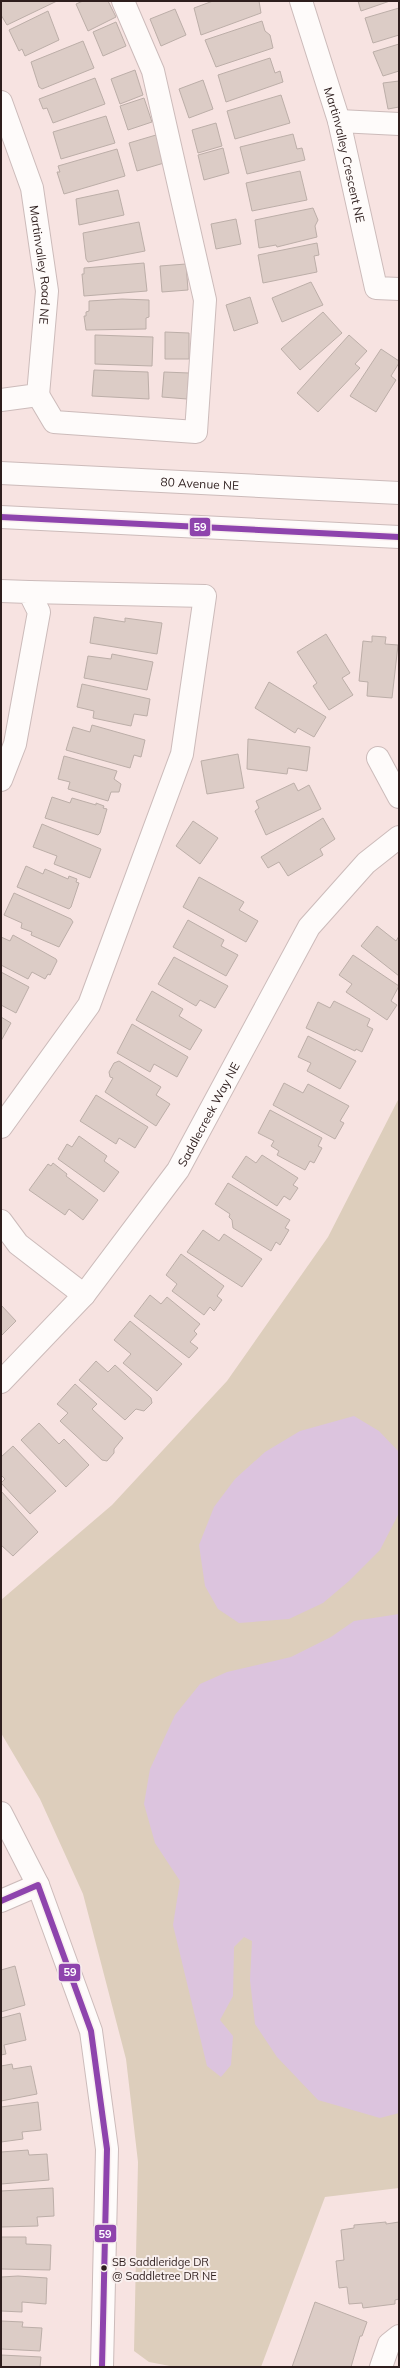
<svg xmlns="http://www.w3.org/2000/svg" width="400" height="2368" font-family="Mulish,sans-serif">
<rect width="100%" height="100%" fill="#f7e3e1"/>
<path fill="#ddcebc" d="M399 1098V2188L325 2197 261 2367H175L149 2362 134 2351 138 2162 126 2059 83 1894 40 1799 1 1733V1600L112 1505 227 1381 328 1237Z"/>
<path fill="#dcc4de" d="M354 1416 379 1431 399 1452V1513L380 1550 349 1581 323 1603 289 1619 239 1623 218 1609 205 1586 199 1545 214 1507 235 1479 265 1452 300 1431Z
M399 1614V2113L380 2118 318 2100 277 2057 255 2024 250 1980 252 1941 244 1937 234 1947 233 1996 220 2020 233 2036 231 2065 221 2077 207 2066 173 1925 180 1881 155 1843 144 1804 150 1769 175 1715 200 1684 227 1672 291 1657 331 1637 354 1621Z"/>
<path fill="#dcccc6" stroke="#bcaea8" d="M1 1H57L7 25 1 15Z
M83 1H108L116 17 88 31 76 4Z
M213 1H259L261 13 201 35 194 8Z
M358 1H390L361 11Z
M399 8V35L373 43 365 18Z
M175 9 186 35 161 46 150 19Z
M48 11 59 40 25 56 22 49 19 51 9 30Z
M262 21 265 31 270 35 273 48 216 67 205 40Z
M116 22 126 46 103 56 93 32Z
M83 41 94 68 42 89 39 87 31 62Z
M399 44V71L383 76 373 52Z
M270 58 275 73 280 71 283 82 226 102 218 75Z
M135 70 143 95 120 104 111 79Z
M95 78 105 104 53 123 47 108 43 109 39 99Z
M203 80 213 109 189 118 179 89Z
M399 81V107L388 109 383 83Z
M281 95 290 123 235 139 227 111Z
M144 98 152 122 128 130 120 106Z
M106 116 115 143 61 159 53 132Z
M216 123 222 146 198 153 192 130Z
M293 134 297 149 302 148 305 160 247 174 240 147Z
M156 135 164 163 137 171 129 143Z
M223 148 229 173 204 180 198 155Z
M117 149 125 176 64 194 57 172H60L58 166Z
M300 171 307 200 252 211 246 183Z
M118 190 124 215 79 225 76 199Z
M313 208 318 220 315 226 317 237 277 247 276 245 259 248 255 220Z
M236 219 241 244 216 249 211 224Z
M139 222 145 251 88 262 86 259 83 233Z
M317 243 319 255 314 256 317 272 263 283 258 255Z
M144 263 147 291 84 296 82 274H84V268Z
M186 264 188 290 162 292 160 266Z
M311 282 323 305 282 322 272 298Z
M250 297 258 323 234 331 226 305Z
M122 299 149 300V317L146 318V329L86 330 84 316H86V312L89 311V301Z
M323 312 342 333 300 370 281 349Z
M165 332 189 333V359H165Z
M95 335 153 337 152 366 95 364Z
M349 335 367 351 355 364 360 368 318 412 297 393Z
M381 349 399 361V363L391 376 396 380 376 412 350 396Z
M94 370 148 372 149 399 92 396Z
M164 372 189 373 187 399 162 397Z
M94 617 125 622V618L162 623 157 654 90 643Z
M326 634 350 673 342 678 353 695 329 710 313 686 317 683 297 652Z
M372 636 386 637 385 644 398 645 392 698 367 696 368 682 359 681 363 641 372 642Z
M112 654 153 662 147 690 84 678 88 656 111 659Z
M269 682 326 717 314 737 298 728 295 733 255 708Z
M82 684 150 699 147 716 134 714 131 726 93 718 94 711 77 707Z
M92 725 145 740 141 757 134 755 130 768 66 750 73 727 90 732Z
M248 739 310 747 307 771 288 768 287 774 247 769Z
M238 754 244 788 207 794 201 761Z
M64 756 117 771 114 779 121 784 119 792H111L108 801 68 789 70 782 58 779Z
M294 783 298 791 309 785 321 809 266 835 255 811 259 808 256 801Z
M52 797 70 803 72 798 96 805V803L104 806 103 808 107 809 100 833 98 835 45 818Z
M323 818 335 839 320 849 323 855 288 876 279 862 268 868 261 857Z
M193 821 218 838 200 864 176 846Z
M42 824 101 849 90 878 54 864 57 856 33 847Z
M26 866 43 874 45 869 68 879 69 876 77 879 76 882 79 883 71 907 69 909 17 887Z
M199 877 244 902 239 910 258 921 246 942 183 907Z
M14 893 71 919 73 922 59 947 31 935 32 932 21 928 22 923 4 915Z
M188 920 224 940 221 946 238 955 226 976 173 947Z
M377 926 396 941 399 936V976L361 946Z
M13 935 56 959 57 961 50 975 48 974 45 979 32 972 28 979 1 965V937L10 941Z
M353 955 399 986 391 1001 397 1005 387 1020 346 992 352 984 339 975Z
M174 957 228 986 215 1008 200 1000 196 1006 158 984Z
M1 972 29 987 16 1013 1 1005Z
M152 991 183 1009 179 1016 202 1030 190 1050 136 1020Z
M334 1001 370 1019 367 1026 373 1029 362 1052 356 1049 355 1051 306 1028 318 1002 330 1008Z
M1 1017 11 1023 1 1041Z
M132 1024 188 1057 177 1077 154 1064 150 1072 117 1053Z
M308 1036 356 1061 340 1089 307 1071 311 1063 298 1057Z
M119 1061 161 1087 156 1095 170 1104 156 1126 105 1092 113 1078 110 1077 109 1072 114 1063Z
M284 1083 303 1093 308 1084 349 1106 340 1121 344 1123 335 1139 273 1105Z
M96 1095 148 1127 135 1148 119 1138 116 1144 80 1121Z
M270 1110 322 1138 318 1146 322 1148 314 1163 310 1161 305 1170 277 1155 279 1151 271 1146 274 1141 258 1133Z
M79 1136 107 1156 104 1161 119 1172 104 1192 58 1159 67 1144 72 1147Z
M262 1155 298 1178 293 1185 298 1188 290 1200 284 1196 277 1206 232 1177 246 1156 256 1163Z
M53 1163 67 1174 66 1176 98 1200 83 1220 69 1209 65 1215 29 1190 48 1164 51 1166Z
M228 1183 290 1220 285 1228 289 1230 280 1245 276 1242 271 1251 233 1228 232 1220 229 1217 230 1214 215 1204Z
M203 1230 219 1241 224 1234 262 1259 242 1287 187 1252Z
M181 1254 224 1286 217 1296 222 1300 214 1311 210 1307 204 1315 172 1291 177 1284 166 1275Z
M150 1295 161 1304 167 1297 200 1324 194 1331 197 1334 190 1342 198 1348 189 1358 134 1316Z
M1 1305 16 1321 1 1336Z
M130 1321 182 1364 157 1391 123 1363 131 1354 114 1340Z
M96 1361 108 1372 115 1365 151 1398 152 1403 144 1411 136 1409 125 1420 79 1380Z
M75 1384 97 1404 92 1409 123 1438 114 1449V1453L107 1461 102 1460 60 1421 68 1413 57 1404Z
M39 1423 59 1444 64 1439 89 1465 66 1487 21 1440Z
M13 1446 56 1491 30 1514 1 1483 5 1479 1 1475V1457Z
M1 1491 38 1532 13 1556 1 1545Z
M15 1966 25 2005 1 2012V1970Z
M20 2013 26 2040 4 2045 6 2054 1 2055V2018Z
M12 2064 13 2069 31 2066 37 2094 1 2101V2066Z
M38 2102 41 2130 22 2132 23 2139 1 2142V2107Z
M28 2150 29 2155 47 2154 49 2180 1 2184V2152Z
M53 2188 54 2216 37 2217 38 2226 1 2227V2191Z
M386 2222V2224L399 2222V2299L395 2300V2304L363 2308 362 2303 349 2304 347 2287 339 2288 336 2261 344 2260 341 2230 354 2228V2225Z
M1 2237H26V2244L51 2245 50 2270 1 2269Z
M18 2276 47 2278 46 2304 22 2302V2312L1 2311V2277Z
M315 2302 367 2322 362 2336H360L351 2367H292Z
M1 2321 23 2322 22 2327 42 2328 40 2351 1 2349Z
M1 2355 41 2357 40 2367H1Z"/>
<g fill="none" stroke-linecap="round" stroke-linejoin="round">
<g stroke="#ccbbba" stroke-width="24">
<g id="minor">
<path id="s1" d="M301 1 339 121 376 288 399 289"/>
<path id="s2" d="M1 102 32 188 47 291 38 395 1 400"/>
<path d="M339 121 399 124"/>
<path d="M38 395 54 422 196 432 205 300 153 71 123 1"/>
<path d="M1 591 29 592 39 612 15 744 1 780"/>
<path d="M378 758 399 797"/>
<path d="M1 1127 89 1005 182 754 205 596 29 592"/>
<path d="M1 1221 18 1244 84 1295"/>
<path id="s3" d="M1 1382 84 1295 178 1170 309 927 366 863 399 837"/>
<path d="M1 1813 38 1885 91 2031 107 2149 102 2367"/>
<path d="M1 1901 38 1885"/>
<path d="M381 2367 389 2344 399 2336"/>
</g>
</g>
<g stroke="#ccbbba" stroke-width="24">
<g id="major">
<path id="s4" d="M1 473 399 493"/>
<path d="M1 517 399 537"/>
</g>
</g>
<use href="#minor" stroke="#fefbfa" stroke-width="22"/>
<use href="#major" stroke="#fefbfa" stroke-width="22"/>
<g stroke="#f9f0ef" stroke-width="9">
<path id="bus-1" d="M1 517 399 537
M1 1901 38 1885 91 2031 107 2149 102 2367"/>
</g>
<use href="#bus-1" stroke="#8e44ad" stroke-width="6"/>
</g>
<circle fill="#2e1e1d" stroke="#f9f0ef" stroke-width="1.5" cx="104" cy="2268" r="3.5"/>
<g text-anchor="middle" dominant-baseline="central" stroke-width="4" stroke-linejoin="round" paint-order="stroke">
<g font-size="11" fill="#2e1e1d" stroke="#f9f0ef" text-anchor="start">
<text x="112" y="2262">SB Saddleridge DR<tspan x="112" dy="14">@ Saddletree DR NE</tspan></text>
</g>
<g font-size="12" fill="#2e1e1d" stroke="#f9f0ef">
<text stroke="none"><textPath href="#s1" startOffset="160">Martinvalley Crescent NE</textPath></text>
<text stroke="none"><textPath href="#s2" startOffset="169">Martinvalley Road NE</textPath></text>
<text stroke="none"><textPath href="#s4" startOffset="199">80 Avenue NE</textPath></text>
<text stroke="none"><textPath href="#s3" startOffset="340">Saddlecreek Way NE</textPath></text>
</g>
</g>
<g stroke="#f9f0ef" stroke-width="1.5">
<rect x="189" y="517" width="22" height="20" rx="4" fill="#8e44ad"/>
<rect x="58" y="1963" width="23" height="19" rx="4" fill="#8e44ad"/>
<rect x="94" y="2224" width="23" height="19" rx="4" fill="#8e44ad"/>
</g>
<g font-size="11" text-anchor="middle" font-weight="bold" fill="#fff">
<text x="200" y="531">59</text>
<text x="70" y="1976">59</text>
<text x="105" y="2238">59</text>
</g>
<rect width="400" height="2368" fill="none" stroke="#2e1e1d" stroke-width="4"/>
</svg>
